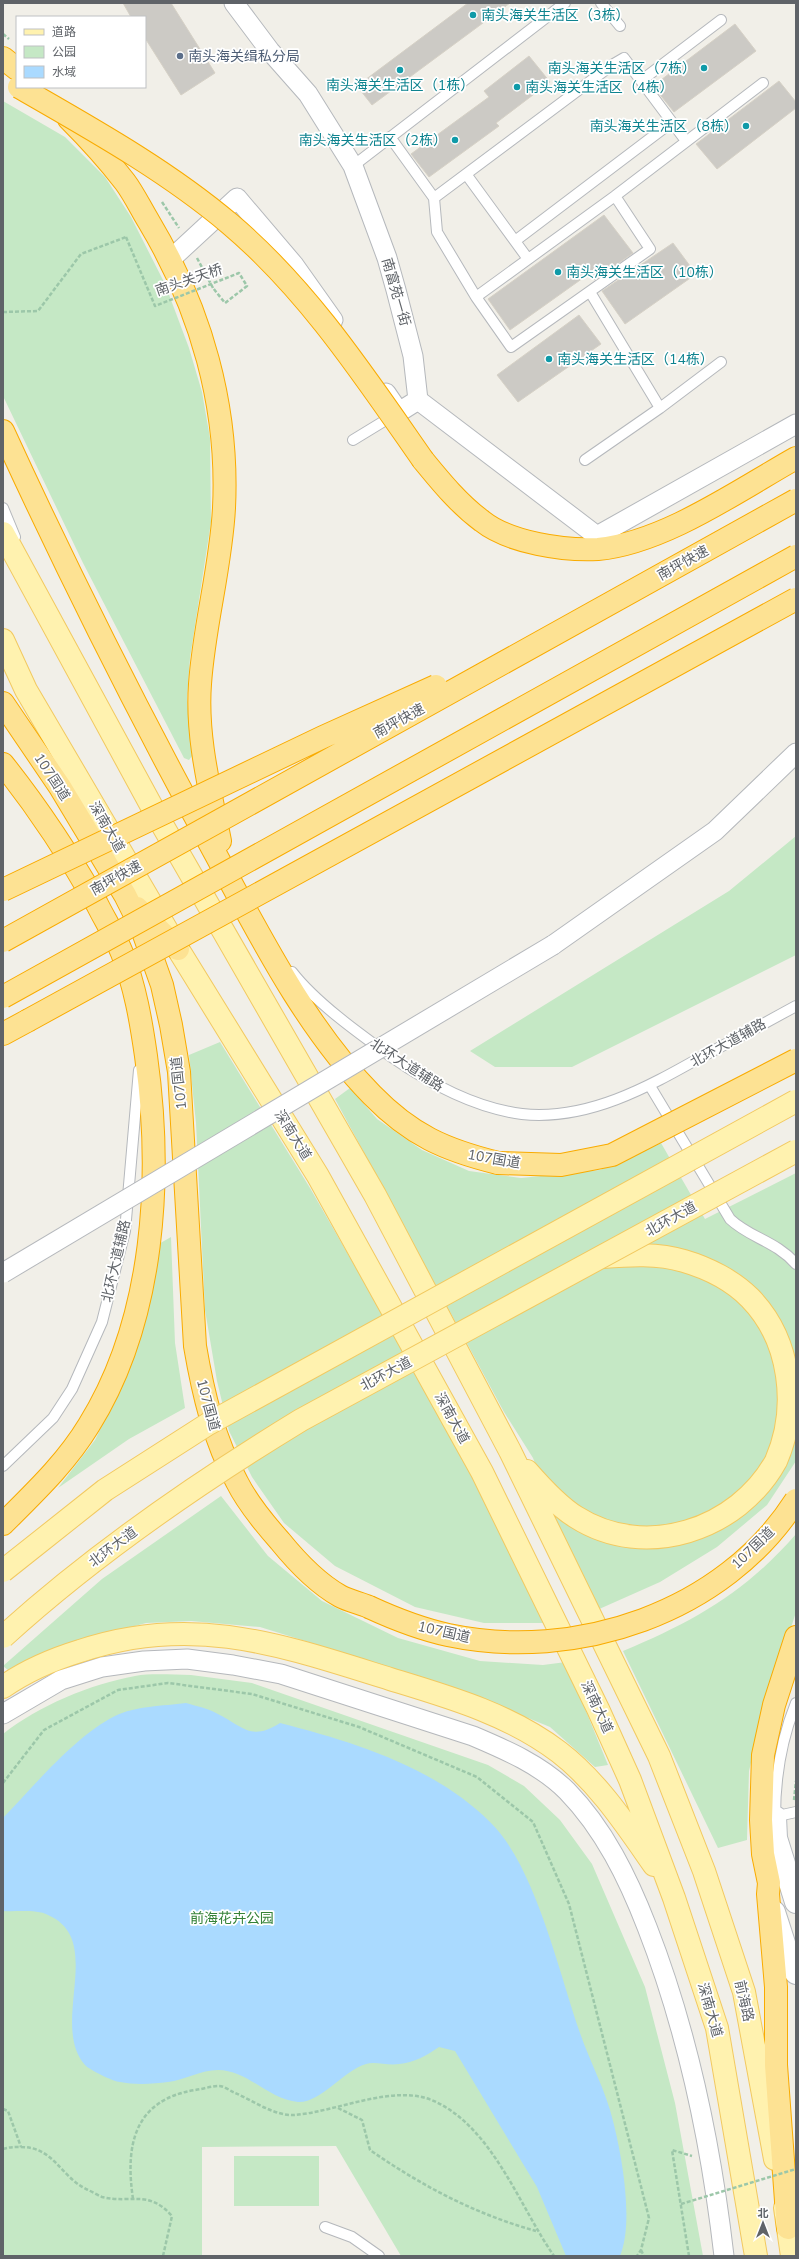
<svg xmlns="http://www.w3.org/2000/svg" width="799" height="2259" font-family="'Nunito Sans','Noto Sans SC',sans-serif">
<rect width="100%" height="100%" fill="#f1efe8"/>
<path fill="#c5e8c5" d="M3 101 65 137 105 177 131 217 165 284 189 348 202 392 210 438 211 522 190 658 187 698 192 756 189 760 184 758 83 563 3 396Z
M796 836V955L572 1067H495L470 1051 729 891Z
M220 1042 310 1188 462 1453 549 1623H484L415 1607 335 1566 284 1523 252 1477 229 1431 217 1381 205 1310 196 1123 189 1055Z
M350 1088 377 1119 422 1150 469 1171 521 1178 600 1170 661 1143 705 1219 796 1173V1461L767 1505 717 1547 660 1582 597 1610 560 1530 533 1458 504 1412 335 1099Z
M171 1237 175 1343 185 1408 129 1439 58 1488 95 1440 126 1377 149 1306 157 1245Z
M221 1496 268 1556 322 1601 398 1638 480 1661 543 1665 566 1662 608 1765 595 1767 550 1727 479 1698 418 1676 260 1627 191 1621 146 1623 69 1644 8 1670 3 1666 102 1579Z
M796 1534V1612L760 1725 749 1771 747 1840 718 1848 623 1651C693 1622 746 1592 796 1534Z
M191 1675 252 1683 488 1765 524 1786 560 1820 592 1864 645 1987 675 2103 703 2256H401L336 2146 202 2147V2256H3V1734C38 1706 91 1684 135 1676 152 1673 173 1675 191 1675Z
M234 2156H319V2206H234Z"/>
<path fill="#aadaff" d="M186 1703C196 1706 207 1708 216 1713 243 1726 250 1742 280 1723 354 1742 435 1767 490 1822 535 1865 559 1973 580 2033 590 2062 606 2091 613 2121 622 2156 634 2223 620 2256H566L537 2187 455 2051 439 2047C427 2055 414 2063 399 2064 388 2066 375 2061 366 2064 343 2071 321 2103 298 2102 269 2100 248 2070 218 2070 201 2070 185 2080 168 2082 154 2084 134 2085 120 2082 114 2082 88 2069 85 2065 49 2024 106 1940 48 1915 36 1909 16 1912 3 1911V1818C34 1786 75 1736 115 1716 135 1706 163 1706 186 1703Z"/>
<path fill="#cccac5" stroke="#d6d1c6" d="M123 3H171L215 73 181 95 145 38V17H131Z
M468 3H510L372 105 357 86Z
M735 24 756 51 674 112 653 86Z
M529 56 550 82 496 123 499 126 429 177 411 154 489 97 484 91Z
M779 81 796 102V108L717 169 696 144Z
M604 215 633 253 595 280 590 273 510 330 488 299Z
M673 243 696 274 625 324 602 291Z
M579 315 601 344 518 402 497 375Z"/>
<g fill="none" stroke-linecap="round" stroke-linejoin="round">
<g stroke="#b5b8bc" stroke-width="12">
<path id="lane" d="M601 3 620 26
M642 80 721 20
M390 137 434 198 437 232 476 297 615 196 763 83
M353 166 565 3
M466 174 528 259
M434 198 612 65 624 58 686 141
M515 241 672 122
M476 297 511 347 650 249 615 196
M660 408 721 362
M353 440 394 415
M585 460 660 408 590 292
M3 508 15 537
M292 972C316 1003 361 1035 393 1058 432 1085 475 1108 522 1114 588 1121 648 1087 703 1056 734 1040 765 1023 796 1006
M650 1086 730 1219C750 1238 776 1241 796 1264
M3 1466 53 1418 72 1389 102 1322 125 1231 139 1070
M773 1817 796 1812
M775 1817C775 1777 781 1740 796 1703
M325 2227 352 2237 379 2256"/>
</g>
<g stroke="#b5b8bc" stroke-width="21">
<path id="street" d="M234 3 270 51 308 94 353 166 387 258 396 290 413 356 418 400 597 536 796 424
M171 259 237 198 294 265 333 320
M386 393 399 412 418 400
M553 945 715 831 796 753
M3 1714 61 1680 102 1667 144 1661 187 1659 233 1665 281 1674 473 1736C506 1750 541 1765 567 1791 604 1829 628 1878 647 1927 688 2032 711 2144 724 2256"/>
</g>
<g stroke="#b6babf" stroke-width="24">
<path id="secondary" d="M775 1817 776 1838 796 1902
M774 1912 792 1968 796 1973"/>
</g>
<g stroke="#f2c960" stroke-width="24">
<path id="primary" d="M3 533 152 807 375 1195 510 1451 659 1756 704 1871 744 1992 775 2159
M3 640 26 690 178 949 318 1176 482 1472 598 1709 630 1780 674 1898 717 2028 756 2256
M527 1471C541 1487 558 1506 576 1517 645 1561 738 1530 776 1461 799 1408 791 1340 750 1298 733 1281 708 1268 684 1261 658 1253 629 1255 602 1257
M3 1687C26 1671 54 1659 80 1651 193 1613 281 1645 390 1679 449 1697 509 1714 559 1752 598 1782 626 1825 654 1865
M785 2208 792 2256"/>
</g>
<g stroke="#f9ab00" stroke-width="24">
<path id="highway" d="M3 58 17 69
M69 119C89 139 108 160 125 182 134 194 141 209 149 222 201 309 229 407 224 508 221 567 204 625 200 684 196 736 210 790 220 841
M3 431C69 575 140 716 216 855 260 936 306 1028 372 1095 411 1135 445 1150 498 1163
M423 460C441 482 459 504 482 521 497 533 519 540 538 544 557 548 578 550 598 549 664 543 739 490 796 458
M3 703 60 787 125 895 142 929 162 985 171 1025 179 1072 195 1346C203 1393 214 1440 237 1482 248 1504 264 1523 280 1541 297 1562 317 1583 340 1596 349 1601 360 1603 369 1607
M3 764C38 808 69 855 97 904 105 920 115 936 122 953 135 986 141 1021 146 1056 163 1177 155 1319 89 1425 66 1463 34 1493 3 1524
M137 908 178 949
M3 1034 27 1021
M788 2228 776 2065V1987L768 1894 769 1883 763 1854 761 1820 763 1755 774 1705 796 1637"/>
</g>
<path stroke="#9cc7a9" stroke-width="2.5" stroke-dasharray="4 2" stroke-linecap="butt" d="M3 34 9 39
M162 202 179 228
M197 258 213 288
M3 312 38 311 81 254 126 237
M3 1783 44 1730 118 1690 168 1683 252 1694 359 1727 477 1777 533 1822 569 1904 649 2218 641 2250 637 2256
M794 1800 796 1781
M338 2108 362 2120 370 2150C422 2186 475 2214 536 2231
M3 2109 8 2111 21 2147
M3 2149C9 2147 14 2147 21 2147 54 2147 60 2176 86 2189 91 2191 97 2195 102 2197 132 2204 148 2189 172 2216L163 2256
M133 2199C125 2145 134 2100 195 2090 203 2089 212 2086 219 2086 224 2086 229 2090 233 2092 252 2100 274 2116 294 2115 337 2112 396 2082 436 2102 493 2129 520 2207 554 2256
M641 2250 644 2256
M689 2256 672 2150 692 2156"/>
<use href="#lane" stroke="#fff" stroke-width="10"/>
<use href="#street" stroke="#fff" stroke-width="19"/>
<use href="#secondary" stroke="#fff" stroke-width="22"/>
<use href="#primary" stroke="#fff2af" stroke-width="22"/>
<use href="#highway" stroke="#fde293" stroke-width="22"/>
<g stroke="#b5b8bc" stroke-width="21" stroke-linecap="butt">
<path id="street-bridge" d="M3 1273 553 945"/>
</g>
<g stroke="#f2c960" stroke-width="24" stroke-linecap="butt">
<path id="primary-bridge" d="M3 1571 105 1490 208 1424 796 1101
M3 1637C94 1554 196 1484 301 1420L796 1151"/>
</g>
<g stroke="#f9ab00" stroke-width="24" stroke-linecap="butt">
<path id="highway-bridge" d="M19 87C92 129 166 170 230 224 308 290 365 377 423 460
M3 890 323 737 436 686
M3 941 796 500
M3 997 796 556
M27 1021 796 599
M498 1163 561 1165 612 1155 796 1060
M369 1607C395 1619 421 1629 448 1635 576 1662 724 1613 796 1500"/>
</g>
<path stroke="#9cc7a9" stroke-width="2.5" stroke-dasharray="4 2" stroke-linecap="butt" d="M126 237 155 306 239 273 247 286 225 303 213 288
M681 2204 796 2169"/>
<use href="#street-bridge" stroke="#fff" stroke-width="19"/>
<use href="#primary-bridge" stroke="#fff2af" stroke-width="22"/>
<use href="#highway-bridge" stroke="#fde293" stroke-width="22"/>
</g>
<g fill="#0f9aa8" stroke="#fff" stroke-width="1.5">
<circle cx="473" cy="15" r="4"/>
<circle cx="704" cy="68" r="4"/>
<circle cx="400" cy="70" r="4"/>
<circle cx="517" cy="87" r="4"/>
<circle cx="746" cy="126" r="4"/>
<circle cx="455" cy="140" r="4"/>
<circle cx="558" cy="272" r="4"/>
<circle cx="549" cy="359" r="4"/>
</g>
<circle fill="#5c6f8a" stroke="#fff" stroke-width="1.5" cx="180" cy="56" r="4"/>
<g text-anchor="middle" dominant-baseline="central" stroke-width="3.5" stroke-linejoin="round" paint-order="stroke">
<g font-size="14" fill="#0d838f" stroke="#fff" text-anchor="start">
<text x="481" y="15">南头海关生活区（3栋）</text>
<text x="696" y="68" text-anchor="end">南头海关生活区（7栋）</text>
<text x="400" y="85" text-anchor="middle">南头海关生活区（1栋）</text>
<text x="525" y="87">南头海关生活区（4栋）</text>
<text x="738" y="126" text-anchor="end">南头海关生活区（8栋）</text>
<text x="447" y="140" text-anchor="end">南头海关生活区（2栋）</text>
<text x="566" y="272">南头海关生活区（10栋）</text>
<text x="557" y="359">南头海关生活区（14栋）</text>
</g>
<g font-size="14" fill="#4e5e75" stroke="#fff" text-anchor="start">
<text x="188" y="56">南头海关缉私分局</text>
</g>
<g font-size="14" fill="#5f6368" stroke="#fff">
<text transform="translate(189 280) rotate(-19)">南头关天桥</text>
<text transform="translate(396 292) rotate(74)">南富苑一街</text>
<text transform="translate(683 563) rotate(-29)">南坪快速</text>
<text transform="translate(399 721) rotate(-29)">南坪快速</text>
<text transform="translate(52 777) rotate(57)">107国道</text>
<text transform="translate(107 827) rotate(60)">深南大道</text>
<text transform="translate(116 878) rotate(-29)">南坪快速</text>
<text transform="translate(728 1043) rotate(-29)">北环大道辅路</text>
<text transform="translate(407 1065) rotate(33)">北环大道辅路</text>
<text transform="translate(179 1083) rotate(-96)">107国道</text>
<text transform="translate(293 1135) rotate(58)">深南大道</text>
<text transform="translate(494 1159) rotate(10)">107国道</text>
<text transform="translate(671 1219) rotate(-29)">北环大道</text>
<text transform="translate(116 1261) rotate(-77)">北环大道辅路</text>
<text transform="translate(386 1374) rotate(-28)">北环大道</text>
<text transform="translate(208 1405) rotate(75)">107国道</text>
<text transform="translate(452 1418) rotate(61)">深南大道</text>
<text transform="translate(113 1547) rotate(-37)">北环大道</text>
<text transform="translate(753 1548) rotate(-44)">107国道</text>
<text transform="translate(444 1632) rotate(13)">107国道</text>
<text transform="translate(597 1707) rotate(65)">深南大道</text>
<text transform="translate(744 2001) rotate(77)">前海路</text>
<text transform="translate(710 2010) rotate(74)">深南大道</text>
</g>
<g font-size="14" fill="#348238" stroke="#fff">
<text x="232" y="1918">前海花卉公园</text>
</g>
</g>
<rect width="799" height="2259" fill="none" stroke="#5f6368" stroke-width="8"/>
<rect x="16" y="16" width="130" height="72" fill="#ffffff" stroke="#bfc1c3"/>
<rect x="24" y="29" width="20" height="6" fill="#fff2af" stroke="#bfc1c3"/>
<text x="52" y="36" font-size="12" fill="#5f6368">道路</text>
<rect x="24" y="46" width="20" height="12" fill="#c5e8c5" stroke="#bfc1c3"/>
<text x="52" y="56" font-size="12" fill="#5f6368">公园</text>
<rect x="24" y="66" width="20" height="12" fill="#aadaff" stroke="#bfc1c3"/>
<text x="52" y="76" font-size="12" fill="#5f6368">水域</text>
<g transform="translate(763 2223)" stroke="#ffffff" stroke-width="3" paint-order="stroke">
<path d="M0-3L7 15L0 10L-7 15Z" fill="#5f6368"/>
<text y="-6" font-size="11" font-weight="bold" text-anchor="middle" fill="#5f6368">北</text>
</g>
</svg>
